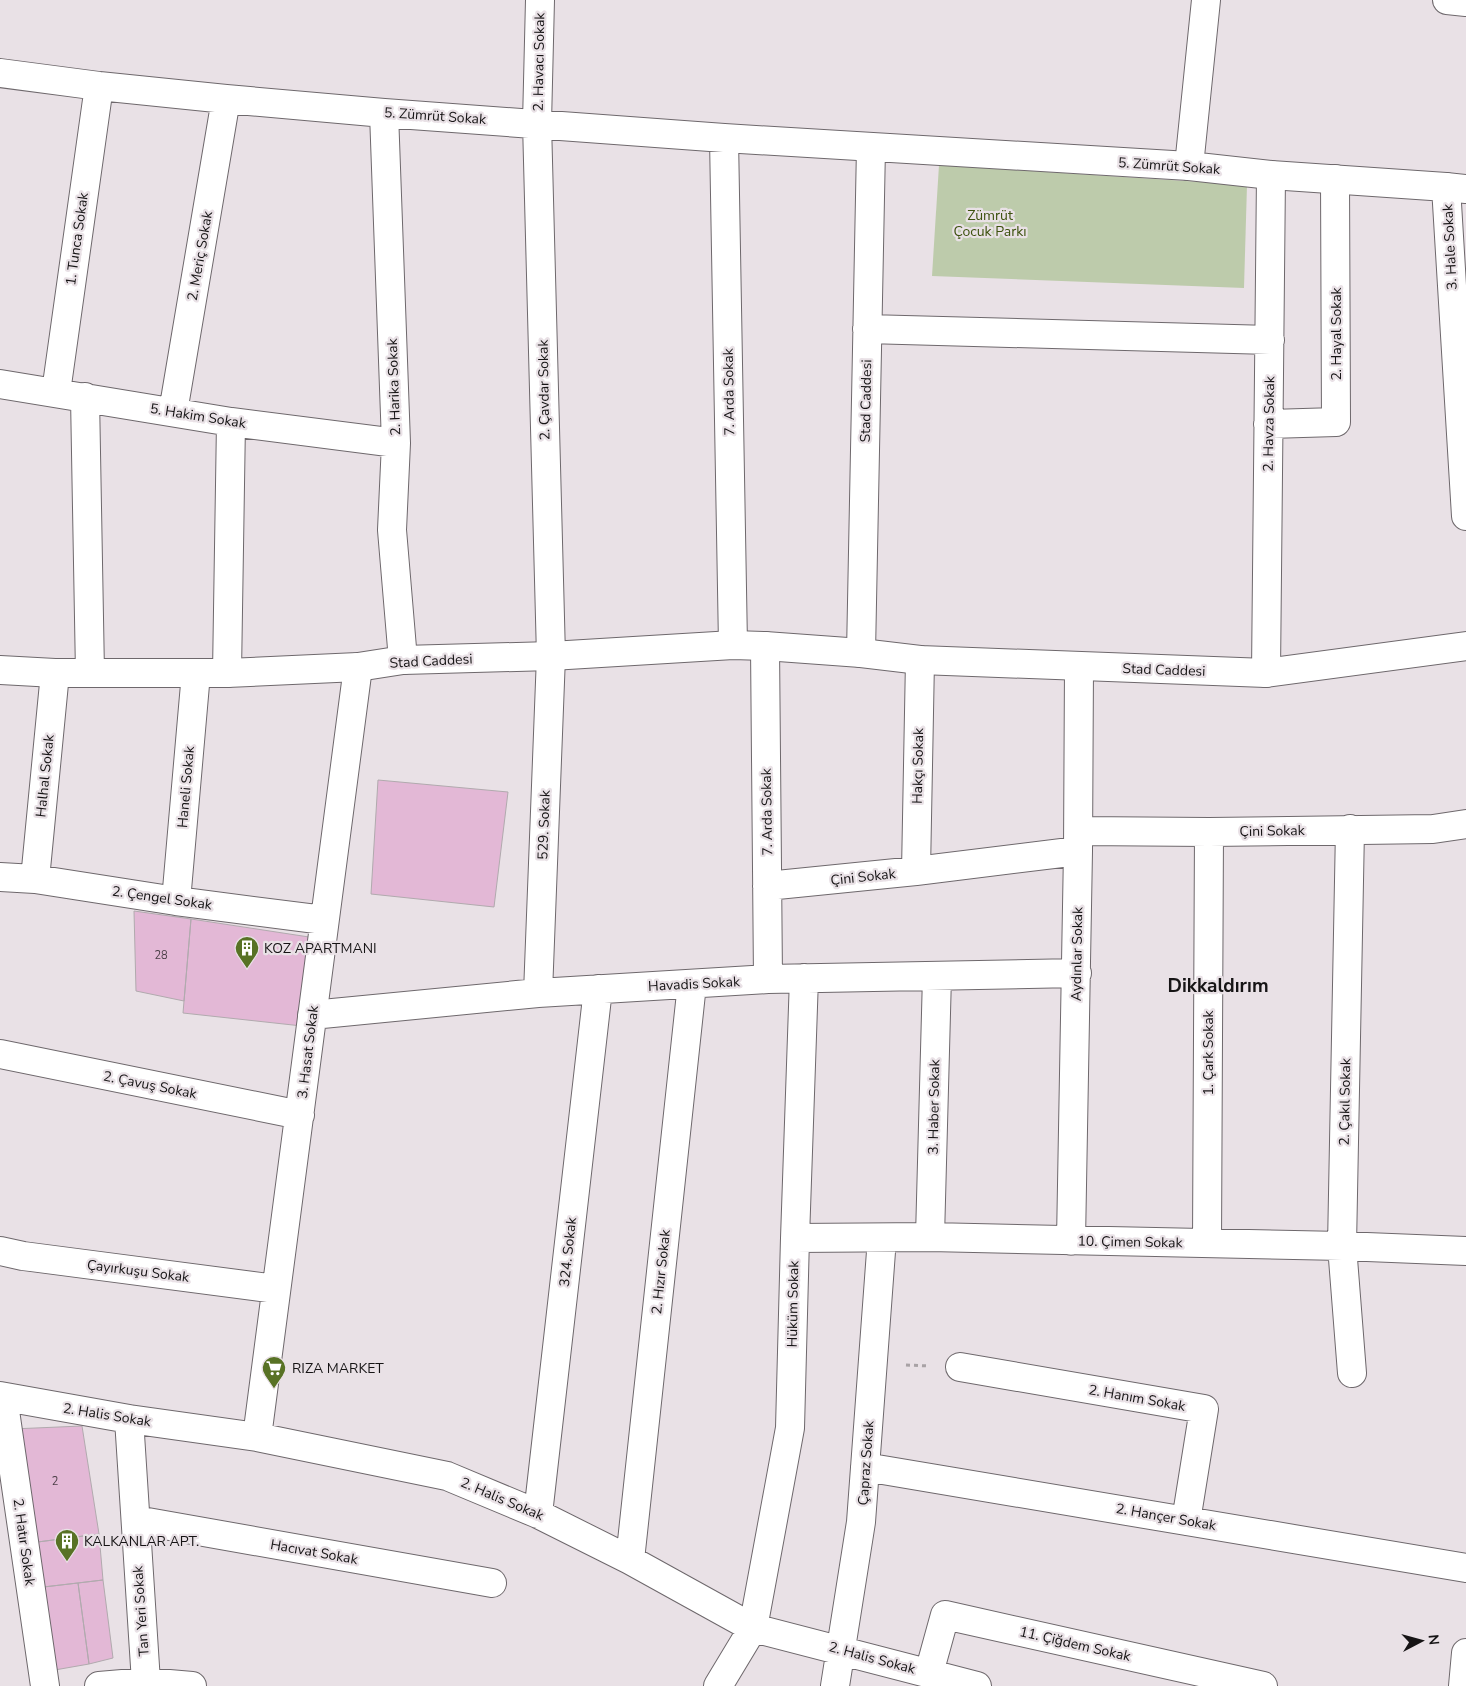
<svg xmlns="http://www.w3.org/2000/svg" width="1466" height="1686" font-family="'Nunito Sans',sans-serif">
<rect width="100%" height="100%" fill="#e9e1e6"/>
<path fill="#bdcbab" d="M939 165 1247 185 1244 288 932 276Z"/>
<path fill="#e3b8d6" stroke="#b1aaae" d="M378 780 508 792 494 907 371 894Z
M134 911 191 919 184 1001 136 991Z
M191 919 309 937 302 1026 183 1013Z
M82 1426 99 1534 30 1543 12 1429Z
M99 1534 103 1580 35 1588 30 1543Z
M103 1580 113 1658 89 1664 78 1583Z
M78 1583 89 1664 49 1671 35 1588Z"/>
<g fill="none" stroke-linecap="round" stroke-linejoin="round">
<g stroke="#6e686c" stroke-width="30">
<path id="street" d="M1447 0 1466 2
M0 73 99 86 226 99 384 113 724 138 1189 166
M384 113 396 443 392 530 403 660
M724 138 733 645
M1446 187 1466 189
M867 329 1270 340
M0 384 231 422 396 443
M56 392 99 86
M85 397 90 673
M173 412 226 99
M1268 424 1336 422 1335 179
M765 646 768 979
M861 653 871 147
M227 673 231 422
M1266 673 1271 175
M1350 829 1342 1246 1352 1373
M1079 831 1209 832 1433 829 1466 824
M916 871 920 660
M0 877 35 879 176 901 324 920
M35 879 55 673
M767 886 916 871 1078 851
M176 901 196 673
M538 993 551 656 537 123 540 0
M312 1015 538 993 768 979 1077 973
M0 1054 300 1115
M930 1237 937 976
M795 1238 930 1237 1342 1246 1466 1251
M1071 1241 1078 851 1079 667
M1207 1243 1209 832
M0 1251 23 1256 276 1289
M960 1367 1204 1409 1186 1521
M0 1396 129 1419 257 1437 447 1476 538 1514 630 1560 753 1628 977 1686
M3 1397 45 1686
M129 1419 146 1682
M257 1437 358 667
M865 1467 1466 1568
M538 1514 598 989
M136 1520 492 1583
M630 1560 692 984
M929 1673 945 1615 1263 1686
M99 1686 146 1682 192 1686
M718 1686 753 1628 790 1428 795 1238 804 978
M835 1686 861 1522 882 1238"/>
</g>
<g stroke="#6e686c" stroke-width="30">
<path id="secondary" d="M1206 0 1189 166 1271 175 1446 187 1466 516
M0 670 55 673H227L358 667 403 660 551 656 733 645 765 646 861 653 920 660 1266 673 1466 646
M1463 1686 1466 1653"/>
</g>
<path stroke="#a8a2a5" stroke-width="3" stroke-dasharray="4 4" stroke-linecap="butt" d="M906 1365 929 1366"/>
<use href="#street" stroke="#fff" stroke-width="28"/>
<use href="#secondary" stroke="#fff" stroke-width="28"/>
</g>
<defs>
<g id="building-pin" transform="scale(1.25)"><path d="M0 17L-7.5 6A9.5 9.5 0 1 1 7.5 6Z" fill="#587225" stroke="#e9e1e6"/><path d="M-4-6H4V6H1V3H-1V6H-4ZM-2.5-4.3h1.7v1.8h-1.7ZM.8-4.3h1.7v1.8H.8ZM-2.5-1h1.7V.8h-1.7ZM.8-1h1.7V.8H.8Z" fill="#fff"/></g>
<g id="supermarket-pin" transform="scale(1.25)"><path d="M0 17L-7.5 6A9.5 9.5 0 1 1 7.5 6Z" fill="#587225" stroke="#e9e1e6"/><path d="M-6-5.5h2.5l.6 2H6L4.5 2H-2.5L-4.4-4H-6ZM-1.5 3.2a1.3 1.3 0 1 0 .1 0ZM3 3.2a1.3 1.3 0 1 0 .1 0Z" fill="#fff"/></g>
</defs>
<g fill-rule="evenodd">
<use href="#building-pin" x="247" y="948"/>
<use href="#supermarket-pin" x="274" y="1368"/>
<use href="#building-pin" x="67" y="1541"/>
</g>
<g text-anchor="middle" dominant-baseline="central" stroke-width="4.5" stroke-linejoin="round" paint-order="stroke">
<g font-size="11" fill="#493d45">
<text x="161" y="955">28</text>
<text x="55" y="1481">2</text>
</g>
<g font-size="14" fill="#161415" stroke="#e9e1e6">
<text transform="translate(539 62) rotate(-89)">2. Havacı Sokak</text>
<text transform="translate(435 116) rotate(4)">5. Zümrüt Sokak</text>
<text transform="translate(1169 166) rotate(4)">5. Zümrüt Sokak</text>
<text transform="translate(77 239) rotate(-82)">1. Tunca Sokak</text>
<text transform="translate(1450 247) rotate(-93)">3. Hale Sokak</text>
<text transform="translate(200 256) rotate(-80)">2. Meriç Sokak</text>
<text transform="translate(1336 334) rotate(-90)">2. Hayal Sokak</text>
<text transform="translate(394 387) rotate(-92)">2. Harika Sokak</text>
<text transform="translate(544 390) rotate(-91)">2. Çavdar Sokak</text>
<text transform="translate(729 392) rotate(-91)">7. Arda Sokak</text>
<text transform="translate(866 401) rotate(-89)">Stad Caddesi</text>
<text transform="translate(198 416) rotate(9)">5. Hakim Sokak</text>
<text transform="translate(1269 424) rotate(-89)">2. Havza Sokak</text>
<text transform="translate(431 661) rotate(-3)">Stad Caddesi</text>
<text transform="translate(1164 670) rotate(2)">Stad Caddesi</text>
<text transform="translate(918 766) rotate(-89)">Hakçı Sokak</text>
<text transform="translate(45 776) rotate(-84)">Halhal Sokak</text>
<text transform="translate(186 787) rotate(-85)">Haneli Sokak</text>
<text transform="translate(767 812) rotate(-91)">7. Arda Sokak</text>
<text transform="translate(544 825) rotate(-88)">529. Sokak</text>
<text transform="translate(1272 831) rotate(-1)">Çini Sokak</text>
<text transform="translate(863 877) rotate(-6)">Çini Sokak</text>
<text transform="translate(162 898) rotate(8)">2. Çengel Sokak</text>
<text transform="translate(1077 954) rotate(-89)">Aydınlar Sokak</text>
<text transform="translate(694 984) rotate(-3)">Havadis Sokak</text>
<text transform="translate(308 1052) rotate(-83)">3. Hasat Sokak</text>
<text transform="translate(1208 1053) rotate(-90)">1. Çark Sokak</text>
<text transform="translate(150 1085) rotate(11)">2. Çavuş Sokak</text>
<text transform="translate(1345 1102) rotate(-89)">2. Çakıl Sokak</text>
<text transform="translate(934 1107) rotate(-89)">3. Haber Sokak</text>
<text transform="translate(1130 1242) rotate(1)">10. Çimen Sokak</text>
<text transform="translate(568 1252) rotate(-84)">324. Sokak</text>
<text transform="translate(138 1271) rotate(7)">Çayırkuşu Sokak</text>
<text transform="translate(661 1272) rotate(-84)">2. Hızır Sokak</text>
<text transform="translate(793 1304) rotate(-89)">Hüküm Sokak</text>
<text transform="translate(1137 1398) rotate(10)">2. Hanım Sokak</text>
<text transform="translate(107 1415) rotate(9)">2. Halis Sokak</text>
<text transform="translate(866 1463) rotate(-86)">Çapraz Sokak</text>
<text transform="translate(502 1499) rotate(23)">2. Halis Sokak</text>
<text transform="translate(1166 1517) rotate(10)">2. Hançer Sokak</text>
<text transform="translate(24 1542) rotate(82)">2. Hatır Sokak</text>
<text transform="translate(314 1552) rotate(10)">Hacıvat Sokak</text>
<text transform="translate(141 1611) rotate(-94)">Tan Yeri Sokak</text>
<text transform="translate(1075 1644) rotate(13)">11. Çiğdem Sokak</text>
<text transform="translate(872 1658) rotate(15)">2. Halis Sokak</text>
</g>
<g font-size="14" fill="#3c510d" stroke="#e9e1e6">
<text x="990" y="215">Zümrüt<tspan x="990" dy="16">Çocuk Parkı</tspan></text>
</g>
<g font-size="14" fill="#161415" stroke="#e9e1e6" text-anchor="start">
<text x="264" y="948">KOZ APARTMANI</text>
<text x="292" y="1368">RIZA MARKET</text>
<text x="84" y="1541">KALKANLAR APT.</text>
</g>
<g font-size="19" font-weight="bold" fill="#161415" stroke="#e9e1e6">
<text x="1218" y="986">Dikkaldırım</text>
</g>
</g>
<g transform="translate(1421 1641) rotate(84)" stroke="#e9e1e6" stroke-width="4" paint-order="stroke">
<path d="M0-4L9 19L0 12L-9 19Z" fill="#161415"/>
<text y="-8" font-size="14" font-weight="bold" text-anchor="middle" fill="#161415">N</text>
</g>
</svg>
